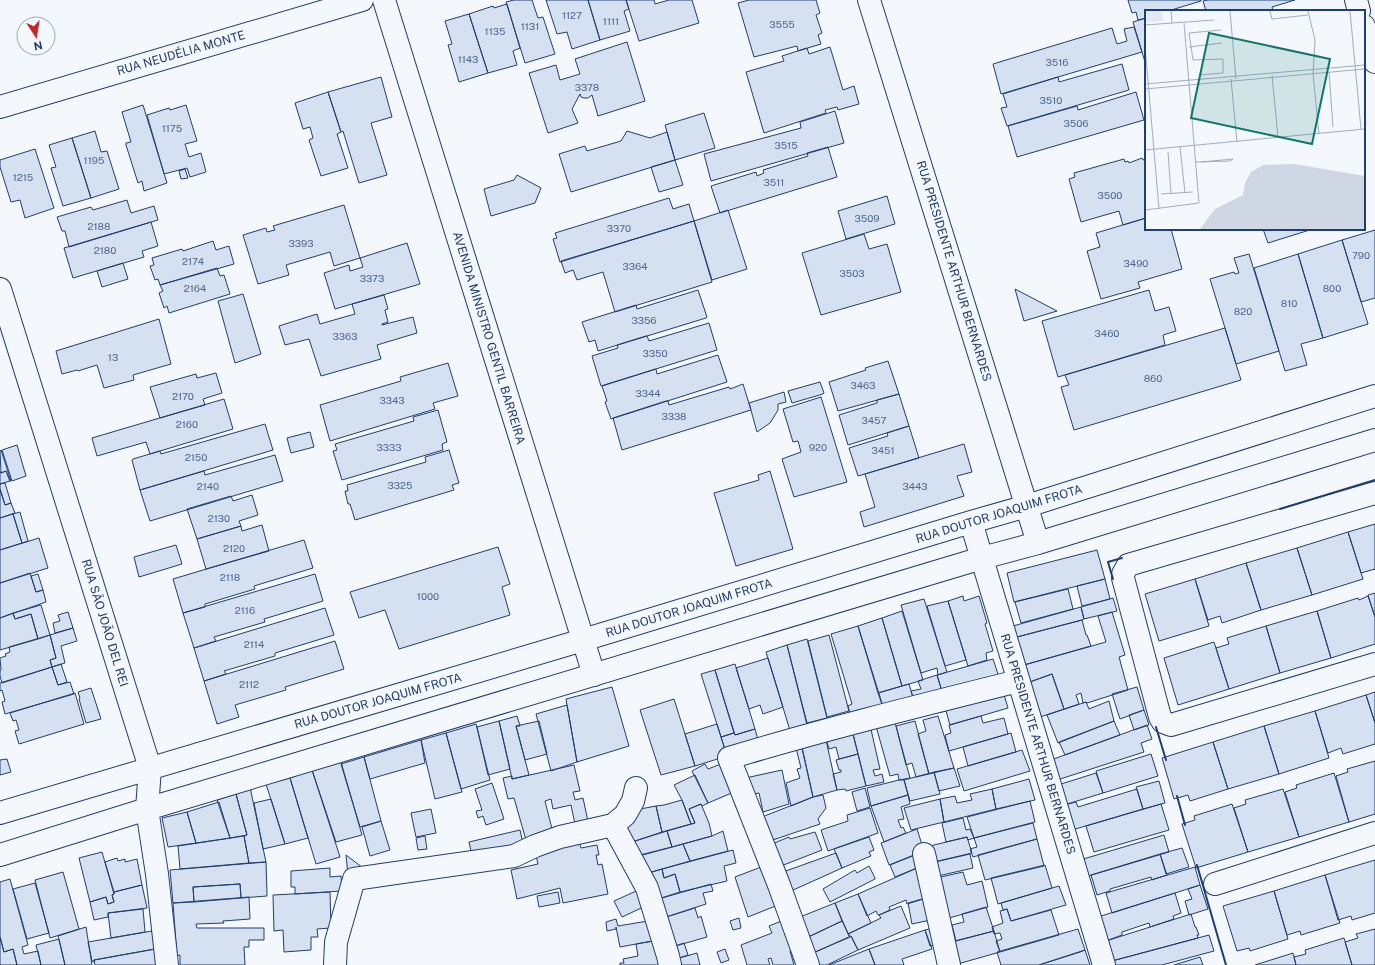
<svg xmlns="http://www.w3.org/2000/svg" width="1375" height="965" font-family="'Public Sans',sans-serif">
<rect width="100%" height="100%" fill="#f4f7fb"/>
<path fill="#d5e0f0" stroke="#1d3f73" d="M514 0H532L538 18 543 17 555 54 525 63 506 2Z
M546 0H588L600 40 572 49 567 32 557 34Z
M588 0H626L629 9 624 11 630 31 600 40Z
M626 0H654L655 4 669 0H692L699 23 639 41Z
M749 0H816L820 13 816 15 822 33 818 35 821 44 798 51 797 46 754 57 738 3Z
M1128 0H1201V1L1168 11H1146V18L1138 20 1136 12 1132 13Z
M1208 0H1295L1272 7 1273 11H1206L1203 1Z
M507 4 520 48 513 51 517 65 488 73 469 14 493 6 494 8Z
M469 14 488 73 459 82 448 45 452 44 445 21Z
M1146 18V62H1145L1133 22Z
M1134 27 1142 52 1001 94 993 64 1112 28 1117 44 1127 41 1124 29Z
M627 42 645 101 598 116 592 95 588 98H584L581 97 580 94 572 109 578 123 548 133 529 73 556 65 560 80 580 74 575 59Z
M830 47 843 90 854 86 859 104 838 110 837 107 825 110 826 113 764 133 746 72 784 61 782 56 807 48 809 54Z
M1122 64 1129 90 1007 126 1001 108 1007 107 1003 94 1058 77 1059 82Z
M381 77 392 117 371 123 387 175 359 183 343 131 341 132 328 92Z
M328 92 341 132 337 134 348 168 321 176 309 140 313 138 310 127 303 129 295 103Z
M1136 92 1144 120 1017 157 1008 126 1077 106 1078 110Z
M143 105 167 183 144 191 142 181 138 183 126 145V143L131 142 122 112Z
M186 105 197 141 185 144 189 157 201 153 206 172 190 177 187 168 164 174 147 115 169 108 170 110Z
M835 111 844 143 711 181 704 154 801 128 800 122Z
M704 113 715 148 675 160 665 125Z
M95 131 101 152 107 151 119 189 91 198 72 138Z
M627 131 650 138 667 132 675 160 571 192 559 154 585 146 587 151 621 141Z
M72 138 91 198 63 206 51 168 56 167 49 145Z
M828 147 837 177 720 213 711 186 756 172 757 176 764 173 763 170 808 156 807 153Z
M35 149 54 208 25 218 20 200 11 202 0 167V160Z
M1142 158 1143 160 1146 159V218L1123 225 1119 211 1081 222 1069 179 1075 177 1074 173 1124 159 1125 162 1128 161 1129 163Z
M675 160 683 185 659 192 651 167Z
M185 169 188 178 181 179 179 171Z
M517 175 541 188 535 203 491 216 484 189 514 180Z
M887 196 895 224 846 239 838 211Z
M669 198 673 209 689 204 694 221 560 262 553 239 557 238 555 233Z
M127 200 131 213 154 206 158 220 69 247 65 231H62L57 217 91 207 93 210Z
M344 205 360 258 334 266 330 252 286 265 289 275 258 284 243 235 266 228 267 232 275 230 273 226Z
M728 210 747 269 712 280 694 221Z
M1146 218V229H1171L1182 269 1138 282 1140 288 1101 299 1087 251 1100 247 1096 233Z
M694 221 712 282 615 312 603 272 577 280 573 270 565 273 561 261Z
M151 222 158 246 142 251 144 257 73 278 64 248Z
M1263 229H1313L1268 243Z
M1375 230V298L1361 302 1342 240Z
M864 234 869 249 887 244 901 292 821 315 802 253Z
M1342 240 1368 324 1323 338 1298 254Z
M213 241 216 250 229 246 234 264 160 285 158 279 155 280 150 266 154 265 152 258 182 249 183 251Z
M407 243 420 284 335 309 324 273 349 265 350 271 363 267 360 258Z
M1249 254 1279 351 1236 364 1210 279 1234 272 1235 274 1239 273 1234 258Z
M1298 254 1323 338 1301 344 1307 365 1285 371 1254 268Z
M123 263 128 279 102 287 97 271Z
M217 268 220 276 224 275 230 294 169 313 167 306 164 308 159 293 163 291 160 285Z
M1015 289 1057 311 1024 321Z
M698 290 707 317 706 318 598 351 595 340 589 342 582 322 636 305 637 309Z
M1149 290 1155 311 1169 307 1176 331 1163 335 1165 345 1058 377 1042 321Z
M243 294 261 354 235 363 218 301Z
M384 295 388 309 385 310 388 322 382 324V325L413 317 417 333 377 345 381 359 321 376 309 339 285 345 279 326 317 314 320 324 355 314 352 304Z
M159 319 171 364 133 375 134 380 104 388 97 365 78 371 77 370 62 374 56 351Z
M709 323 717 350 601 386 592 356 618 348 617 345 646 336H647L649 341Z
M1225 328 1241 380 1074 430 1061 387 1069 385 1065 375Z
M718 355 727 382 611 419 605 402 607 401 602 386 656 369 657 374Z
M888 361 899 394 838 411 829 382 866 370 865 368Z
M448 363 458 396 433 403 435 409 330 441 320 405 401 381 400 377Z
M216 373 222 393 203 399 205 405 160 418 150 387 196 374 197 378Z
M820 382 824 393 823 394 792 403 788 391Z
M743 384 751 410 622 450 613 418 666 401H668L669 405 729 387 730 389Z
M784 392 786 402 778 404V410L770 423 757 432 749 403Z
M899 394 909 426 848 445 839 415 877 403V400Z
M821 397 847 482 794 497 782 459 801 452 798 441 793 442 783 409Z
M224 399 233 429 150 454 146 442 97 456 92 438Z
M438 410 447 442 442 444 443 450 342 480 333 451 337 450 335 444 414 421 413 417Z
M265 424 273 450 140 490 132 460 133 459 160 451 161 454Z
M909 426 919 458 858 476 849 448 888 436 887 433Z
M310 432 314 447 291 453 287 438Z
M964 444 972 472 957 476 964 496 864 527 860 512 875 507 865 474Z
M17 445 26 476 12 481 2 450Z
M1 450 11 481H10L6 471 1 473 0 451Z
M449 450 459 483 452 485 454 490 355 520 350 504H348L345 491H348L347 485 426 462 425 457Z
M275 455 283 481 150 521 140 490 204 471 205 475Z
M0 471 1 473 6 471 10 481 0 484Z
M770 471 793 549 736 566 714 493 759 480 758 475Z
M5 483 11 503 5 505 0 489V484Z
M0 489 5 505 11 503 15 513 0 518Z
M252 495 258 515 239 521 241 526 197 539 187 509 231 496 233 501Z
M20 512 28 541 22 543 13 514Z
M13 514 22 543 0 550V518Z
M1375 524V570V569L1361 573 1348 532Z
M262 525 269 551 206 569 197 539 241 526 242 531Z
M1348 532 1363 579 1312 595 1297 548Z
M39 538 48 568 0 583V550Z
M304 540 313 568 254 586 255 589 205 604V607L183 613 173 579Z
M176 545 182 564 139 577 134 557Z
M498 547 510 584 502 587 510 615 399 649 385 610 359 618 350 592Z
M1297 548 1312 595 1261 610 1246 563Z
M1097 550 1105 579 1014 602 1007 573Z
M1246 563 1261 610 1222 623 1220 616 1208 620 1195 579Z
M30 573 36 592 43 590 46 602 0 618V583Z
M38 574 43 590 36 592 31 576Z
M315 574 323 601 264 619 265 622 214 637 216 641 194 648 183 613Z
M1105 579 1110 599 1082 606 1077 586Z
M1195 579 1209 626 1159 641 1145 594Z
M1068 589 1073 609 1021 623 1015 602Z
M1375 593V617L1368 595Z
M963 596 964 601 979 596 987 623 985 624 993 651 986 653 987 660 968 666 948 601Z
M1368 596 1375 617V644L1331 658 1317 611 1358 598 1359 600Z
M1113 598 1117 611 1084 619 1081 607Z
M924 599 947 672 938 675 937 668 921 673 901 605Z
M948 601 966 660 945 666 927 606Z
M41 605 50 635 38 639 31 614 15 619 13 613Z
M1081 607 1084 619 1082 620 1017 637 1013 626Z
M325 608 334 635 275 653V656L224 671 226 674 204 681 194 648Z
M902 611 923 680 902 686 882 618Z
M1317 611 1331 658 1280 673 1266 626Z
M68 612 73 628 55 633 53 623 60 621 58 615Z
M1112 612 1125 655 1119 657 1128 690 1087 703 1086 702 1083 703 1081 693 1076 695 1079 704 1064 709 1052 674 1027 683 1024 665 1106 642 1098 616Z
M13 613 15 619 31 614 38 639 0 650V618Z
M882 618 902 686 878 693 858 626Z
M1082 620 1086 635H1087L1091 646 1024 665 1017 637Z
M858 626 885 713 852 722 848 706 852 704 831 634Z
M1266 626 1280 673 1229 689 1216 648 1229 644 1227 638Z
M73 628 77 641 61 646 65 663 52 667 50 660 56 658 50 635Z
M50 635 56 658 50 660 52 667 2 683 0 676V671L1 670 0 658 6 656 5 654 10 652 9 647Z
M829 635 849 711 827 717 808 641Z
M807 639 827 718 807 723 787 645Z
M335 641 344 669 285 687 286 690 235 705 239 717 217 724 204 681Z
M1214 642 1229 689 1178 705 1164 658Z
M787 645 809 733 792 737 766 652Z
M768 658 783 707 763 714 760 705 749 709 736 668Z
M993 659 1001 683 944 698 937 675Z
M61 664 67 682 58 685 52 667Z
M735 664 755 729 735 735 715 670Z
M52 667 58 685 70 682 74 694 5 714 2 702 5 701 2 690 0 691V683Z
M715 670 734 733 721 737 701 674Z
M1052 674 1064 709 1037 718 1027 683Z
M937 675 944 698 915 704 911 691 921 689 918 681Z
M909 684 915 704 885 713 878 693Z
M612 687 629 746 577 762 566 699Z
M1137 687 1144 710 1120 719 1112 694Z
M91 688 101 719 86 723 79 699 80 698 78 692Z
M1002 688 1008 708 950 725 946 711 937 713 935 707Z
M1375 692V723L1366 695Z
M75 693 84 724 19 744 15 731 19 730 16 720 13 721 10 713Z
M1366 695 1375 723V744L1343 754 1341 748 1328 753 1315 711Z
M674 699 695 766 661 775 640 710Z
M1109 701 1114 721 1058 743 1047 715 1086 702 1089 709Z
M567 705 577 762 551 771 536 714Z
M1144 710 1149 725 1134 730 1129 715Z
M1315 711 1329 758 1279 774 1264 726Z
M892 715 896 726 910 778 899 780 898 774 890 776 874 719Z
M517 716 520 726H516L529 775 512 779 499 721Z
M938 716 954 768 929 774 918 734 926 731 923 720Z
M981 716 983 723 1004 718 1008 734 949 751 945 735 951 733 949 725Z
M499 721 510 769 488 775 477 727Z
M539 721 547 754 525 760 516 726Z
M915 721 929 774 916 777 912 763 906 765 896 726Z
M1114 721 1120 735 1065 755 1059 742Z
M476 724 490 780 461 789 446 733Z
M717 724 727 756 695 766 685 734Z
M870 725 880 769 873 770 875 776 882 774 884 782 866 786 852 730Z
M1147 725 1152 739 1141 743 1144 752 1057 780 1051 760Z
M1264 726 1279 774 1228 789 1213 742Z
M755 729 760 747 727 756 721 737 734 733 735 735Z
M852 730 858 754 839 759 836 747 829 749 824 731Z
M824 731 837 790 813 797 800 738Z
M446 733 462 792 435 799 421 740Z
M1011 733 1016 752 968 766 963 747Z
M421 740 425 763 370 779 364 757Z
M1213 742 1228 789 1190 801 1188 795 1174 799 1162 758Z
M795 744H801L813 797 791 806 786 783 800 778 797 769 801 768Z
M1022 750 1030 771 964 791 957 769Z
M858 754 866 786 846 791 845 789 837 790 833 774 841 772V770H839L836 760Z
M1151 754 1158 776 1103 793 1096 771Z
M364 757 381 821 360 827 341 764Z
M7 759 11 772 0 775V760Z
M1375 761V814L1349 822 1336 776 1348 772 1347 769Z
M341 762 362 835 336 842 312 770Z
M726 762 734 792 708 803 692 771 705 764 708 769Z
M574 765 580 791 573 792 575 800 583 798 589 826 576 829 571 805 553 809 551 799 545 801 553 833 526 840 514 798 508 799 503 778 512 776V779Z
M954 768 960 786 939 791 934 772Z
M312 770 340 857 316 864 290 778Z
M782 770 789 804 763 812 759 793 748 795 741 779Z
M934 772 940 794 910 801 904 780Z
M1096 773 1103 793 1064 805 1058 785Z
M1334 773 1349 822 1299 837 1285 792 1297 788 1296 785Z
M695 775 708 803 702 806 701 804 689 809 695 823 691 824 682 800 674 785Z
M290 778 308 838 285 844 266 784Z
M1029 779 1035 800 996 809 992 789Z
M899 780H904L908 795 871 806 867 788Z
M1159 781 1165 803 1143 809 1136 787Z
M492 783 504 819 486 825 483 816 478 818 476 811 482 810 475 789Z
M865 788 870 807 857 811 852 792Z
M251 789V792L266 862 249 863 244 836 247 835 236 794Z
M992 789 996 809 944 822 940 799 955 796 957 803 972 800 970 794Z
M1137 789 1143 809 1072 830 1064 805 1076 802 1078 807Z
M1283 789 1299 837 1248 852 1234 808 1246 804 1245 800Z
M236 794 247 835 230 838 217 800Z
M823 795 826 808 818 819 820 824 770 841 762 817 813 797Z
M908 795 910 804 901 807 904 819 898 820 901 828 903 827 906 833 884 842 871 806Z
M271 799 285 844 263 849 254 803Z
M940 799 944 822 911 830 904 808Z
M682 800 691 824 662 832 656 806 664 805Z
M1030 801 1035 822 974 838 967 817Z
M219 802 230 838 196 843 187 812Z
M701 804 709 823 712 836 672 847 667 831 695 823 689 809Z
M1161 804 1169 830 1094 852 1086 826Z
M1232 804 1248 852 1196 868 1182 824 1195 820 1194 816Z
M656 806 662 832 632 842 624 830 627 828 625 820 635 810Z
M870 808 878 833 828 851 821 830 848 821 847 815Z
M431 809 436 833 416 837 411 813Z
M187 812 196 843 168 847 162 818Z
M963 818 966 830 970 829 974 838 968 840 967 837 946 842 942 823Z
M381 821 390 850 370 856 362 827Z
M1033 823 1037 839 973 857 970 849 977 847 974 838Z
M917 829 924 851 889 865 881 843Z
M520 830 524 848 473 860 469 842Z
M667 831 672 847 636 856 632 842Z
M723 831 728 851 690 861 683 844 712 836Z
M815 832 822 850 781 866 772 844 789 837 790 839Z
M1164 835 1169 852 1085 877 1080 860Z
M244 836 249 863 180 869 178 846Z
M425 836 427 849 418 850 416 838Z
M869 837 874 850 869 852 871 856 842 868 834 849Z
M967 837 972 853 934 862 930 846Z
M578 838 581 848 597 845 599 855H596L598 865 602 864 608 894 563 903 560 888 517 899 511 870 538 864 534 847Z
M1037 839 1044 866 985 880 978 855Z
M683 844 690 861 645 874 639 856Z
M1182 848 1189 867 1166 874 1160 854Z
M733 850 736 863 724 866 727 881 680 892 675 874 664 878 662 869Z
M102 852 114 894 112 895 114 902 108 904 106 897 90 902 79 858Z
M836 853 842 868 791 891 783 872Z
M920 853 924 865 895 877 890 865Z
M970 854 973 868 938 876 935 862Z
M1160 854 1167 875 1152 880 1151 877 1110 889V891L1097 895 1091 875Z
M346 855 367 871 348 876Z
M117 858 118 861 125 859V862L137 859 142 885 114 892 105 862Z
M1375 860V913L1352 920 1351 916 1338 920 1325 875Z
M266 862 267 896 241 898 240 884 193 887 194 902 173 903 170 870Z
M769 864 783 903 748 917 735 877Z
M924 865 930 897 907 904 906 900 889 907 890 910 879 915H878L876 911 867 916 858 894Z
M1045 865 1052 888 998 904 991 878Z
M869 866 875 878V879L830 902 823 889 855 870 857 873Z
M1195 867 1200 885 1112 913 1106 893Z
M330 868V877L341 876 342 891 295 894V887H291V871Z
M662 869 664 878 675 874 680 892 655 900 645 874Z
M63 872 79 929 50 938 35 880Z
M963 872 967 885 982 881 988 907 942 920 932 879Z
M1325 875 1340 923 1301 935 1300 931 1287 935 1274 891Z
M10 879 28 945 22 947 24 954 38 951 41 965H17L13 949 4 952 0 937V882Z
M35 883 49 933 27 939 13 889Z
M240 884 241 898 194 902 193 887Z
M711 884 713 891 703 893 706 904 663 918 655 900Z
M142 885 147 908 108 913V917L94 920 90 902 106 897 108 904 114 902 112 895 114 894V892Z
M1200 885 1208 909 1189 915 1185 901 1192 899 1188 889Z
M1059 886 1066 905 1011 921 1007 909 1003 910 1001 903Z
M643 888 650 904 622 917 614 901Z
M1274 891 1288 939 1250 951 1249 948 1237 951 1223 906Z
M330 892 331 928 317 929 318 937H311V950L284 952 283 930 274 931 273 895Z
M558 892 560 903 539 907 537 896Z
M1175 893 1181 913 1173 916 1174 919 1150 927 1149 923 1122 932V935L1106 941 1098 917Z
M858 894 871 923 848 934 835 903Z
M249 897 250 919 223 921 224 923 196 924 197 928H264V940H249V947H244L245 965H180V955L177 956 173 903Z
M929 897 935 919 912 924 908 903Z
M835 903 842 921 802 940 795 919Z
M901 906 910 928 858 950 851 936 850 937 848 934 881 918 879 915Z
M986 907 994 931 956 941 952 925 964 922 962 914Z
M695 908 698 918 701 916 707 937 672 947 663 918Z
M143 909 145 932 111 938 108 913Z
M1007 909 1011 921 1051 910 1059 935 1000 952 996 941 1002 939 1000 933 994 934 992 927 1003 923 1000 911Z
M1191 914 1195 927H1196L1199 935H1197L1198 938 1112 961 1106 941Z
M739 918 741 928 733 930 730 921Z
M789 918 800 947 790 951 794 965H773L771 958 768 959 770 965H747L741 945 772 933 769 926Z
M616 919 618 926 654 920 658 940 620 947 616 927V929L607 931 606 922Z
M842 921 850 937 808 955 802 940Z
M86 927 92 965H65L58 936Z
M938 927 942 943 930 946 925 930Z
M1078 929 1085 950 1039 965H1001L997 952Z
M1375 929V965H1352L1345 942 1358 938 1356 934Z
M925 930 932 949 902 959 904 965H875L869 949Z
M152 931 155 949 94 960V962L92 961 88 942Z
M994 931 1000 952 954 965 947 943Z
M1209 935 1214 951 1162 965H1113L1112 961Z
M851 936 858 950 827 965H817L811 954Z
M0 937 4 952 13 949 17 965H0Z
M1344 938 1352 965H1296L1294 957 1306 954 1305 950Z
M59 939 65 965H41L36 945Z
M659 940 664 965H620V963H624L623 959 638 956 636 944Z
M684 943 688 955 676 959 672 947Z
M155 949 158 965H95L94 960Z
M725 949 729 960 721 963 717 952Z
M869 949 875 965H829Z
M1085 950 1090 965H1039L1080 952Z
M697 953 700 965H675L676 959Z
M1293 953 1296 965H1255Z
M1200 957 1203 965H1174Z"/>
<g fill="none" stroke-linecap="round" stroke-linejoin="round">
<g stroke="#1d3f73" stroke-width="24">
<path id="minor" d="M384 0 594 675
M869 0 1038 543
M1356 0 1359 11
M1364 26 1375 62
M0 107 362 0
M0 289 150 768 147 809 157 874 167 965
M1375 493 1128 565 1123 574V578L1160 717 1163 722 1171 725 1375 664
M971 522 1104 965
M0 813 583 640 971 522 1027 506 1375 396
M613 825 647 888 668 956 670 965
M924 854 949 965
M0 855 147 809 982 558 1038 543 1375 440
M1215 884 1375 833
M335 965 336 942 354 879 514 856 535 846 560 837 613 825 625 815 633 801 636 788
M808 965 779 885 729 758C825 729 922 705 1018 681"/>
</g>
<use href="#minor" stroke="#f4f7fb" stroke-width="22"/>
<path stroke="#1d3f73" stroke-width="2" d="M1280 509 1375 480
M1113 579 1108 562 1122 558
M1156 727 1166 760
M1177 796 1185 825
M1197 865 1226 965"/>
</g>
<g text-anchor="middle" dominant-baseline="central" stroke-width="3" stroke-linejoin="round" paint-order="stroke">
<g font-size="10" fill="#4b6792">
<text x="572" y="15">1127</text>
<text x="611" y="21">1111</text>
<text x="782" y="24">3555</text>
<text x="530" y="26">1131</text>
<text x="495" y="31">1135</text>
<text x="468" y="59">1143</text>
<text x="1057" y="62">3516</text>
<text x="587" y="87">3378</text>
<text x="1051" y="100">3510</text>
<text x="1076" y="123">3506</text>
<text x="172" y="128">1175</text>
<text x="786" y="145">3515</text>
<text x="94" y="160">1195</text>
<text x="23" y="177">1215</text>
<text x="774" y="182">3511</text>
<text x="1110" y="195">3500</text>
<text x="867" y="218">3509</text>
<text x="99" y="226">2188</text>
<text x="619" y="228">3370</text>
<text x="301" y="243">3393</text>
<text x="105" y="250">2180</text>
<text x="1361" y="255">790</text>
<text x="193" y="261">2174</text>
<text x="1136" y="263">3490</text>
<text x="635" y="266">3364</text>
<text x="852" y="273">3503</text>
<text x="372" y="278">3373</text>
<text x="195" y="288">2164</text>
<text x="1332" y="288">800</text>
<text x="1289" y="303">810</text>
<text x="1243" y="311">820</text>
<text x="644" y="320">3356</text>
<text x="1107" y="333">3460</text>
<text x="345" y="336">3363</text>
<text x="655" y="353">3350</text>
<text x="113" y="357">13</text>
<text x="1153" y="378">860</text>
<text x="863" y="385">3463</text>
<text x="648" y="393">3344</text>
<text x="183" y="396">2170</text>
<text x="392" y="400">3343</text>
<text x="674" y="416">3338</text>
<text x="874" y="420">3457</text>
<text x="187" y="424">2160</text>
<text x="389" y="447">3333</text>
<text x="818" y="447">920</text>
<text x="883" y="450">3451</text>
<text x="196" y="457">2150</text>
<text x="400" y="485">3325</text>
<text x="208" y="486">2140</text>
<text x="915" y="486">3443</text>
<text x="219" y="518">2130</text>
<text x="234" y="548">2120</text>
<text x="230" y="577">2118</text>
<text x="428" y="596">1000</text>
<text x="245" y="610">2116</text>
<text x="254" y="644">2114</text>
<text x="249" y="684">2112</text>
</g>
<g font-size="12" fill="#1d3f73" stroke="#f4f7fb">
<text transform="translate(181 53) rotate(-16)">RUA NEUDÉLIA MONTE</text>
<text transform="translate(954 271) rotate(73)">RUA PRESIDENTE ARTHUR BERNARDES</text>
<text transform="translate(489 338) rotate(73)">AVENIDA MINISTRO GENTIL BARREIRA</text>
<text transform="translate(999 514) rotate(-17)">RUA DOUTOR JOAQUIM FROTA</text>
<text transform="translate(689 608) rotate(-17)">RUA DOUTOR JOAQUIM FROTA</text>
<text transform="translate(105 623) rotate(73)">RUA SÃO JOÃO DEL REI</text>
<text transform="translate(378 701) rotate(-16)">RUA DOUTOR JOAQUIM FROTA</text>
<text transform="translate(1038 744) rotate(73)">RUA PRESIDENTE ARTHUR BERNARDES</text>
</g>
</g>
<g transform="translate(1145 10)">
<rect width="220" height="220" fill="#f4f7fb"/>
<path d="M0 1H17L18 11 1 12Z" fill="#e3e9f0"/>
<path d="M149 154 220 166V219H55L70 199 98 185 100 173 106 162 118 155Z" fill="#cfd7e4"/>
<path fill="none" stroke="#9eadc5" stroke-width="1" d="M26 1 27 13M85 1 91 69M125 1 127 9 163 5M163 1 170 30 168 64 174 124M205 1 216 119M0 15 69 10M0 36 14 199M44 37 77 33M184 62 188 117M55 65 78 63V49L48 50 44 23 76 20M127 65 133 128M86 69 92 132M0 74 220 55M0 79 220 59M35 137 40 183M0 140 220 119M23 142 26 184M51 152 85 151 88 149 56 152M16 184 48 182M0 200 54 193 39 13"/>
<path fill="#0f766e" fill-opacity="0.15" stroke="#0f766e" stroke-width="2" d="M64 23 185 49 167 134 46 108Z"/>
<rect width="220" height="220" fill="none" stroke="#1d3f73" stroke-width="2"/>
</g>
<g transform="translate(36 36) rotate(168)"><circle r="19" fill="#f4f7fb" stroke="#9eadc5"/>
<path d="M0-3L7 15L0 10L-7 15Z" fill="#c62828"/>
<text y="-6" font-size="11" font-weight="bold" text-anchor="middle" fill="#1d3f73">N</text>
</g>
</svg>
